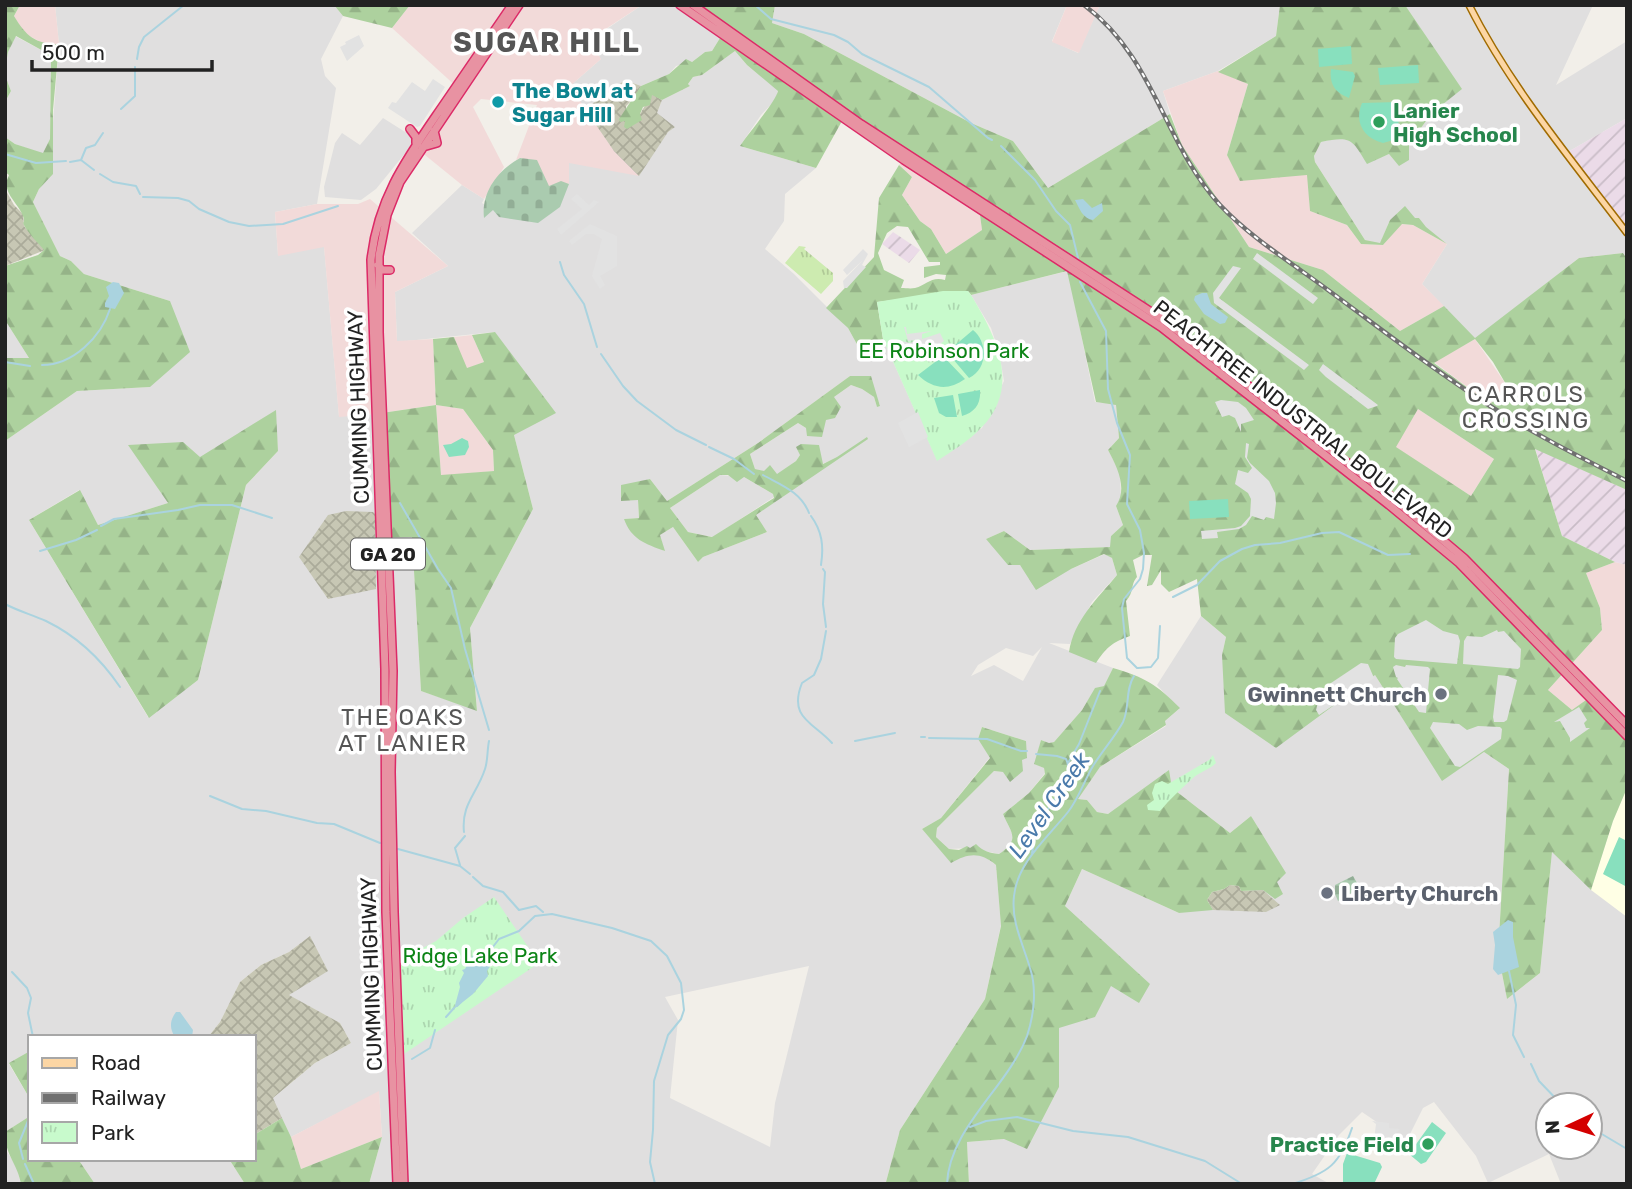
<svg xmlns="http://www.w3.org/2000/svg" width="1632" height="1189" font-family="Rubik,sans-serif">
<defs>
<pattern id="industrial-furrows" width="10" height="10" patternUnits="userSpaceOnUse" patternTransform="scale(1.75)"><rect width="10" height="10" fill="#ebdbe8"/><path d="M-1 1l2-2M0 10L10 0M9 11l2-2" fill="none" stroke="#c9bcc7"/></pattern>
<pattern id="construction-cross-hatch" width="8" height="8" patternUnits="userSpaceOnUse" patternTransform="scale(1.75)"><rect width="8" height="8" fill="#c7c7b4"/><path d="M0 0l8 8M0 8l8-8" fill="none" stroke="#abab9a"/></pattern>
<pattern id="grass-tufts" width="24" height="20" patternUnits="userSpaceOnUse" patternTransform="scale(1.75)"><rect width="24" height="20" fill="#cdebb0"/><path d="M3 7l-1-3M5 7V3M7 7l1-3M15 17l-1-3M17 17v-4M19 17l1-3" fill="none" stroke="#b0c997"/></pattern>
<pattern id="forest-firs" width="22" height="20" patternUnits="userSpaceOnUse" patternTransform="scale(1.75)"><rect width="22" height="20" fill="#add19e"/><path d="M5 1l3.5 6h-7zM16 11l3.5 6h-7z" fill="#95b388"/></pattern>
<pattern id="cemetery-stones" width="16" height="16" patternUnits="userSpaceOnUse" patternTransform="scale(1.75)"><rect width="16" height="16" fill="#aacbaf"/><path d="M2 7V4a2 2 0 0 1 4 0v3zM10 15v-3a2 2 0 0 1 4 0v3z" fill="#92ae96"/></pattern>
<pattern id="park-tufts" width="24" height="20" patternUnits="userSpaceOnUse" patternTransform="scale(1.75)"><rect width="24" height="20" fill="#c8facc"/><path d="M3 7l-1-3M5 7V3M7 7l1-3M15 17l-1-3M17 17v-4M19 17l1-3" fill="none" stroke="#acd6af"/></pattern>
</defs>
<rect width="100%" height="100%" fill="#f2efe9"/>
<path fill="#e0dfdf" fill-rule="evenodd" d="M55 5H334L343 16 321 59 325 76 336 88 317 204 275 212 278 255 324 246 339 416 375 414 380 538 412 536 421 691 477 710 470 628 533 509 514 435 495 332 397 342 395 292 448 266 412 233 462 185 484 199 482 203 493 210 569 184V163L657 113 662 100 690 86 688 84 693 77 702 75 735 51 747 65 778 90 776 99 761 115 740 146 816 168 785 194 784 221 765 249 794 274 848 328 859 348 883 339 937 460 982 428 1004 381 999 352 991 328 971 295 1068 271 1095 402 1116 404 1119 438 1108 450 1120 472 1121 499 1116 506 1123 525 1111 536V547L1030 550 1004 531 986 539 1020 565 1026 573 1071 569 1105 554 1112 558 1117 575 1092 602 1070 644 1049 643 1113 668 1104 686 1095 689 1082 710 1054 742 1049 743 1041 740 1035 764 1044 768 1045 773 1029 793 1003 814 1013 835 1011 844 1006 850 999 854 970 848 949 849 936 837 937 828 994 771 1003 772 1022 760 1026 741 982 727 978 739 990 757 941 818 922 829 951 862 965 855H983L996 865 1001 925 985 999 900 1130 886 1182 369 1184 382 1137 379 1092 291 1137 272 1099 315 1063 351 1043 340 1023 288 995 310 936 289 952 261 965 240 982 220 1022 208 1037H30V1051L9 1064 30 1099V1116L5 1132V441L77 391 150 387 170 301 84 274 71 261 60 256 33 202 39 189 52 135 59 44ZM850 376 876 396 880 405 877 407 874 397 862 389 851 385 834 397 826 420 806 428 798 423 750 454 755 469 777 475 796 461 800 455 818 449 822 464 837 458 866 438 755 515 767 532 703 557 698 562 673 527 660 535 664 551 624 519 639 518 638 500 644 481 650 479 667 501 758 443ZM275 411 278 451 246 485 198 680 148 717 29 520 79 490 98 525 168 503 129 445 200 458ZM1042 647 1023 681 994 665 971 676 978 665 1006 648 1033 656ZM809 966 775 1103 770 1147 670 1098 678 1020 665 997Z
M642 5H690L707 20 720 38 712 51 705 52 692 62 676 66 669 74 641 86 625 80 585 109 570 86 601 59 589 41Z
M775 5H1067L1052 41 1078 53 1100 5H1280L1276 36 1218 71 1163 91 1170 114 1048 188 1013 141 971 123 804 34 772 23Z
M1405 5H1593L1556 85 1627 41V118L1566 153 1623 228 1627 225V259L1623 253 1579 258 1475 339 1422 284 1447 244 1425 227 1419 218 1390 220 1380 244 1365 240 1315 162 1314 156 1321 142 1343 137 1354 142 1367 163 1389 154 1399 165 1409 144 1432 113 1461 89Z
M15 36 45 52 51 60 50 140 43 154 15 144 5 137V102L11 91 6 78 5 70 8 52Z
M383 118 410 135 412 142 407 151 376 189 361 200 325 197 324 187 335 143 342 133 360 145Z
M5 320 29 358H5Z
M720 475 744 477 773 494 774 497 713 537 688 532 670 508Z
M1201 616 1226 637 1222 655 1375 675 1442 780 1484 752 1509 769 1498 953 1507 999 1540 973 1552 851 1591 889 1627 917V1184H1561L1549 1154 1488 1183 1476 1156 1434 1102 1423 1108 1406 1142 1362 1112 1339 1135 1312 1174 1330 1184H969L967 1142 1004 1139 1058 1027 1095 1016 1111 985H1150L1065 906 1082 869 1179 913 1277 882 1251 816 1230 833 1172 788 1108 814 1097 812 1087 800 1077 799 1100 767 1166 726 1165 721 1179 709 1157 685ZM1548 1105H1590V1147H1548Z
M5 1149 16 1165 21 1184H5Z
M78 1159H229L245 1184H95Z"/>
<path fill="#f2dad9" d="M20 5H55L59 44H44L24 33 14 16Z
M410 5H642L589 40 601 59 570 86 614 151 639 176 569 163V184L561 182 549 187 525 160 520 158 516 160 537 105 481 99 473 107 504 167 484 199 462 185 415 147 458 88 392 28Z
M1067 5H1100L1079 53 1052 42Z
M1218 71 1248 84 1227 155 1308 175 1310 211 1347 225 1361 244 1383 245 1401 224 1413 225 1447 244 1422 284 1444 306 1400 331 1323 270 1249 247 1182 145 1163 91Z
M908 154 980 215 982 230 946 254 931 229 920 221 902 195 912 177 899 165Z
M370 199 448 266 395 292 397 341 433 339 436 405 463 409 493 450 494 471 441 476 436 405 375 414 339 417 324 247 278 256 275 212 317 204H358Z
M472 335 484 362 466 369 454 337Z
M1475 339 1507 386 1490 404 1434 362Z
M1418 409 1494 459 1471 496 1395 447Z
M1615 562 1627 565V725L1572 710 1548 690 1602 630 1600 608 1586 573Z
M379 1091 382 1137 301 1169 291 1137Z"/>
<path fill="url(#industrial-furrows)" d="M1627 118V225L1623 228 1566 153Z
M893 232 920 250 909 263 882 244Z
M1535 448 1627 490V565L1615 562 1562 536Z"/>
<path fill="#ffffe5" d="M1627 788V917L1591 890 1613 821Z"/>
<path fill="url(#construction-cross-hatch)" d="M625 80 641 86 635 97 626 106V124L640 114 652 94 662 100 657 113 675 127 668 132 639 176 614 151 585 109Z
M5 189 14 205 23 214 24 226 45 250 5 266Z
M346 511 373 512 375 514 376 589 328 599 299 557 328 515Z
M1230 885 1239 886 1241 891 1263 890 1280 905 1266 912 1213 910 1207 900 1212 892 1224 889Z
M310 936 328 971 289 995 340 1023 351 1043 315 1063 273 1098 282 1118 254 1135V1037H208L220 1022 240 982 261 965 289 952Z"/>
<path fill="url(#grass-tufts)" d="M799 246 806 247 804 249 833 273V281L821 294 785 263Z"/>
<path fill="url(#forest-firs)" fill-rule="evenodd" d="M5 5H20L14 16C26 36 35 44 59 44L53 110V174L39 189 33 202 60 256 71 261 84 274 170 301 190 352 150 387 77 391 5 441V358H29L5 320V266L38 255 44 250C38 243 30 235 25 227 21 220 26 224 23 216 18 202 0 192 9 175L5 172V137L15 144 43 153 50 139 51 60 45 52 16 36 8 52 5 70 6 78 11 91 5 102Z
M334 5H410L392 28 343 16Z
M690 5H775L772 23 804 34 971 123 1013 141 1048 188 1170 114 1182 145 1249 247 1323 270 1400 331 1444 306 1475 338 1579 258 1623 253 1627 259V490L1535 449 1562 536 1615 562 1586 573 1600 608 1602 630 1548 690 1572 710 1596 693 1627 725V788L1613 821 1591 890 1552 852 1540 973 1507 999 1498 953 1509 769 1484 752 1442 781 1375 675 1276 748 1225 713 1222 655 1226 637 1201 616 1197 579 1169 592 1161 584V570L1152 585 1147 586 1152 555H1143L1133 560 1137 577C1130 585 1135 591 1126 601L1130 636C1112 642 1106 648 1096 663L1069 652C1074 620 1097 599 1117 575L1112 558 1104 554 1071 569 1036 590 1020 565H1008L986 539 1004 531 1030 550 1110 547 1111 536 1123 525 1116 506C1128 488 1117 467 1108 450L1119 438 1116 405 1096 402 1067 271 971 295 968 291 877 302 883 339 859 348 848 328 826 308 874 257 879 198 899 165 912 177 902 195 920 221 931 229 946 254 982 230 980 215 969 207 975 195 847 112 816 168 740 146C748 134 776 101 778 91L747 65 735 51 702 75 693 77 688 84 690 86 662 100 652 95 650 105 643 107 640 114 642 120 627 129 624 127 625 121 620 122 619 119 641 86 669 74 686 59 692 62 705 52 712 51 720 38 707 20ZM897 226 908 227 929 262H940V265L924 267V278L936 274 946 275 945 280C931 276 927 285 915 288 910 289 906 288 901 288L904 280 884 270 878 253 887 233ZM1475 339 1493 362 1507 386 1502 393 1490 404 1434 363ZM1418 409 1494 459 1471 496 1396 447Z
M1280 5H1405L1462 89 1432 113 1409 144V160L1399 166 1389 154 1367 164C1352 139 1351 136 1321 142L1314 156 1315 162 1365 240 1380 243 1390 220 1405 206 1415 218H1419L1426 227 1447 244 1413 225 1402 224 1383 245 1361 244 1347 225 1310 211 1307 175 1240 181 1227 155 1248 84 1218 72 1276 36Z
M495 332 556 413 514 435 533 509 470 628 477 711 421 691 412 537 379 538 375 414 436 405 433 339 454 337 467 368 484 362 472 335ZM436 405 463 409 493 450 494 471 441 475Z
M850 376H871L880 406 877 407 874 397 862 389 851 385 834 397 841 407 835 418 826 420 822 437 807 436 806 428 798 423 750 454 755 469 764 471 770 465 777 474 796 461 800 455 796 447 801 444 819 445 823 464 837 457 867 437 868 439 756 515 767 532 703 557 698 562 673 527 660 535 665 551C645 544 631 539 624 519L639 518 638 500 621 501V485L650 479 667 501 758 443ZM720 475H728L737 482 744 477 773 494 774 498 712 537 688 532 670 508Z
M276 410 278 451 246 485 198 680 149 718 29 520 80 490 98 525 168 503 128 445 183 442 200 457Z
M1113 668C1146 678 1156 684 1180 708L1165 721 1166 725 1100 767 1078 799 1087 800 1097 812 1108 814 1169 770 1172 788 1230 833 1251 816 1286 873 1277 882 1283 894 1275 899 1263 890 1241 891 1239 886 1230 885 1224 889 1212 892 1207 900 1213 910 1179 913 1082 869 1065 906 1150 984 1139 1003 1111 986 1095 1017 1059 1028V1087L1027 1149 1004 1139 967 1142 969 1184H888L886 1182 900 1130 985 999 1001 926 996 865C980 852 969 853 951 863L922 829 941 818 990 758 978 739 982 727 1026 741 1027 758 1022 760 1023 771 1010 782 1003 772 994 771 937 828 936 837 949 849 959 850 967 846 970 848 976 844C983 851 989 853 999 854 1021 839 1011 833 1003 814L1029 793 1045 774 1044 768 1034 764 1041 740 1049 743 1054 742 1082 710 1095 688 1104 686Z
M30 1051V1099L9 1063Z
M30 1116V1159H78L95 1184H21C17 1162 5 1156 5 1132Z
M282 1118 291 1137 301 1169 382 1137 369 1184H245L229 1159H254V1135Z"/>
<path fill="url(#cemetery-stones)" d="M520 158 537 160 549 186 561 181 569 184 560 207 538 223 499 217 493 210 484 218C481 192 498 170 520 158Z
M1353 876 1360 888 1338 901 1335 894V885Z"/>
<path fill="url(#park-tufts)" d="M943 291H968L971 295C996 336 1022 387 981 428 969 441 952 451 937 461L883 339 877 302Z
M1213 755 1216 763C1209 770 1199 772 1192 779 1181 789 1170 799 1160 811L1148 810 1147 805 1154 800 1152 793 1155 784 1162 781 1168 784 1209 760Z
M494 897 539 963 404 1054 400 960 436 941 463 918Z"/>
<path fill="#88e0be" d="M1351 46 1352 64 1319 67 1318 49Z
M1418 65 1419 83 1380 85 1378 68Z
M1331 69 1353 72 1355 76 1349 98C1335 93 1329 84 1331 69Z
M1398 102 1400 106 1397 139 1383 143C1363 138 1354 122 1362 103Z
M973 330C988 342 988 369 969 378L947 352Z
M943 356 965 379C948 391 933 389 918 375Z
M980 390C981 404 975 412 962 416L958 394Z
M953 395 957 417H946L939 413 934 398Z
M462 438 468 441 469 447 465 455 449 457 443 445 451 444Z
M1228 499 1229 517 1190 519 1189 501Z
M1619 837 1627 841V887L1603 874Z
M1432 1122 1446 1133 1426 1162 1421 1164 1409 1154Z
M1347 1153 1380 1163 1382 1167 1374 1184H1343V1164Z"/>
<path fill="#e2e2e2" d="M359 35 364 46 347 61 340 47 346 44 345 42Z
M433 79 445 87 420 126 417 127 388 108 392 102 396 103 412 82 425 91Z
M577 194 589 205 594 200 599 202 561 235 557 229 582 209 571 199Z
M590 224 617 236V266L600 276 605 285 600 289 592 276 602 239 594 234H586L572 245 569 241Z
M863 249 868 254 862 265 866 267 847 288H844L843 281 863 260 847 275 843 270Z
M1257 253 1318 298 1313 304 1253 259Z
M1233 266 1241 268 1219 298 1309 365 1304 370 1214 303 1213 293Z
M904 327H906L907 334 932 331 922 334V339L940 333 944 341 927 354 925 353 921 356 911 353 910 345 901 343V341L910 343 921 339 908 341Z
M1323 364 1378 405 1377 406 1368 409 1326 377 1319 370Z
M1221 400 1238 402 1246 408 1254 420 1241 424V432L1235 418 1229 415 1222 417 1215 402Z
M918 412 928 437 909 447 898 423Z
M1246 443 1249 444 1247 458 1250 463 1269 481 1275 493 1276 503 1274 519 1266 517 1264 520 1252 516 1246 525 1239 529 1217 532 1218 538 1202 539 1201 531 1235 528 1241 526 1250 516 1251 499 1248 493 1235 484 1238 470 1248 473 1252 468 1245 457Z
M1426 620 1443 631 1458 635 1460 641 1457 664 1396 659 1394 657 1395 638 1398 634Z
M1497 630 1498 632 1504 631 1521 649 1520 667 1518 669 1463 664 1464 641 1467 636 1482 637Z
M1361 663 1368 664 1374 678 1319 715 1316 710 1320 695 1329 687 1328 685Z
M1396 665 1405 667 1406 665 1428 667 1430 669 1426 713 1419 712 1397 679 1398 678 1396 677 1393 667Z
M1498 675 1508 676 1517 680 1507 720 1504 722H1494L1493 717Z
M1579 707 1587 720 1584 723 1586 728H1590L1570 742V738L1560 721 1554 722Z
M1433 722 1459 724 1467 730 1478 726 1500 727 1502 729 1501 739 1460 767 1455 766 1430 728Z
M1372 1121 1389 1123V1128L1400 1129 1396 1133 1394 1152 1379 1150V1145L1363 1143 1364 1137 1362 1134H1369V1139L1374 1140 1376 1124Z"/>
<path fill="#aad3df" d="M1083 199 1092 208 1102 203 1103 211 1093 220C1083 219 1079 208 1075 200Z
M113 282 119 283 124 293 115 309 105 307V303L109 296 106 287Z
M1202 293H1207L1211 304 1228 317 1225 323 1220 324 1204 314 1194 300 1195 296Z
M1508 920 1513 922V937L1519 967 1498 975 1493 969 1495 945 1493 932Z
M476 950 493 953 495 959 487 971 488 976 473 994 454 1009 460 987 459 983 464 973 462 970 465 969Z
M176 1012H180L193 1030 192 1037H175C169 1028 170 1020 176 1012Z"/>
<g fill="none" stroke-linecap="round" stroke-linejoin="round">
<path stroke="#aad3df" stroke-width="2" d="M755 5 771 19 834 35 848 42 862 54 929 87 988 138 992 140
M137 59 139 47 144 37 184 5
M121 109 135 96V67
M1001 146 1035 180 1056 211 1070 225 1078 258
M5 154 36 163 66 161
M81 160 86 148 95 145 103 133
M70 162 81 160 94 170
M100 174 113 182 136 186 140 194
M143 197 178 198 189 201 199 209 229 222 249 226 283 224 338 206
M560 262 564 275 584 304 597 347
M1080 282 1106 331 1108 389 1117 423 1130 455 1127 504 1140 530 1144 553 1143 569 1140 579 1124 599 1122 608 1127 658 1137 668
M601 354 623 386 637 401 676 430 706 445
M5 362 30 366
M42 365C73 365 101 337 110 309
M709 447 734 459 754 474
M763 475C781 485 801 492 809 513
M400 503 438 569 451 588 465 649 489 730
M811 516C822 531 824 546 821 565
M101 526 114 519 178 510 200 505H232L272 518
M40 551 76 540 97 530
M823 569 825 572 823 604 826 627
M1173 597 1197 585 1220 561 1242 549 1255 545 1280 543 1322 533 1339 532 1388 555 1410 554
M5 604C18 611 33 615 46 621 77 636 101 659 120 687
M826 631 821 659 814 675 802 683C788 718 813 722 832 743
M1138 668 1151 667 1158 658 1160 626
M921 737H925
M929 738 987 739 1021 751H1027
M855 741 895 733
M1068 763 1079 744 1100 691
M210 796 242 809 266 811 317 823 334 824 380 843
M464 832C461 804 477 794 485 769 488 760 487 751 489 741
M398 849 460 866 470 874
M1032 853C1034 844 1035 834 1038 825 1046 806 1077 781 1066 759L1057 756 1036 754
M460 865 455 848 465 836
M473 877 483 886 503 892 519 910 536 906 543 912
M489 952 499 939 519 931 535 916 552 914 612 928 651 941 667 956 681 983 684 1010 681 1019 668 1035 654 1081 653 1130 650 1162 655 1184
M1509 971 1516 1005 1513 1035 1524 1057
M12 972 27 988 31 998 28 1013 33 1037
M457 1006 461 1002
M446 1017 454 1008
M412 1059 430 1048 435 1030
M1531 1064 1539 1081 1562 1105
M970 1127 986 1121 1017 1117 1073 1131 1128 1137 1205 1161 1242 1184
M1590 1127 1627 1149
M23 1159 19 1143 30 1116
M25 1164 34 1184
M947 1184C949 1128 1008 1087 1027 1036 1034 1015 1037 989 1030 968 1023 944 1011 922 1014 896 1017 863 1048 837 1068 812 1079 798 1084 781 1093 766 1102 751 1115 737 1123 722 1130 707 1125 690 1134 676
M1292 1184C1329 1173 1340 1164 1352 1128"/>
<g stroke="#a06b00" stroke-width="8">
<path id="major" d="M1469 5C1511 88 1571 159 1627 233"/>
</g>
<g stroke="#dc2a67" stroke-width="10">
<path id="highway" d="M680 5 904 160 1161 327 1389 505 1459 563 1627 736
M693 5 861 124 1165 321 1394 499 1464 558 1627 725
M410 129 416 137V143
M423 147 437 143 434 131
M378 265 382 270H390
M397 1184 386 912 385 669 371 260C378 197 407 158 442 107 465 73 489 39 512 5
M404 1184 394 912 391 772 393 671 379 332V256L387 215 400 182 519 5"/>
</g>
<use href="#major" stroke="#fcd6a4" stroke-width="5"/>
<use href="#highway" stroke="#e892a2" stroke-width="7"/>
<g stroke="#707070" stroke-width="4.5">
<path id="rail" d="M1084 5C1156 59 1162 141 1220 205 1251 238 1292 263 1328 290 1381 329 1432 369 1487 404 1532 433 1580 457 1627 481"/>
</g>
<use href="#rail" stroke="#fff" stroke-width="2" stroke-dasharray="5" stroke-linecap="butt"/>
</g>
<circle fill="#0f9aa8" stroke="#fff" stroke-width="2.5" cx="498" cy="102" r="7"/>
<g fill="#2e9e5b" stroke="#fff" stroke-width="2.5">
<circle cx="1379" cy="122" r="7"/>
<circle cx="1428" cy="1144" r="7"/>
</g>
<g fill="#6b7280" stroke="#fff" stroke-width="2.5">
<circle cx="1441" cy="694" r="7"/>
<circle cx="1327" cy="893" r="7"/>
</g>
<g text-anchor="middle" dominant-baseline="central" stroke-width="7" stroke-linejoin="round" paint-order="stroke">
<rect fill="#fff" stroke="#646464" stroke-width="2" x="351" y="538.5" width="74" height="31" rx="5"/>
<g font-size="19" font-weight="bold" fill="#222">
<text x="388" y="554">GA 20</text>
</g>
<g font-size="21" font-weight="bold" fill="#0d838f" stroke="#fff" text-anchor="start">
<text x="512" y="90">The Bowl at<tspan x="512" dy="24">Sugar Hill</tspan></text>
</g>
<g font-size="21" font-weight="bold" fill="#27864d" stroke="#fff" text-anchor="start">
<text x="1393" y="110">Lanier<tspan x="1393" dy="24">High School</tspan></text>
<text x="1414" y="1144" text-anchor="end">Practice Field</text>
</g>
<g font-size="21" fill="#0c8416" stroke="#fff">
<text x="944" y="350">EE Robinson Park</text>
<text x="480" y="955">Ridge Lake Park</text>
</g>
<g font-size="21" fill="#222" stroke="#fff">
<text transform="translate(358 407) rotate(-92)">CUMMING HIGHWAY</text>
<text transform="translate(1303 419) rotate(38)">PEACHTREE INDUSTRIAL BOULEVARD</text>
<text transform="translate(371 974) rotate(-92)">CUMMING HIGHWAY</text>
</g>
<g font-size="21" font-weight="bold" fill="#5b616d" stroke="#fff" text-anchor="end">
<text x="1427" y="694">Gwinnett Church</text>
<text x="1341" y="893" text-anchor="start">Liberty Church</text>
</g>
<g font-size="23" letter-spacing="2" fill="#555" stroke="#fff">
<text x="1526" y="394">CARROLS<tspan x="1526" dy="26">CROSSING</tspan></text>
<text x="403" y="717">THE OAKS<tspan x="403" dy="26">AT LANIER</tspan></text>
</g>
<g font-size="23" font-style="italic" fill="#4a7aab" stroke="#fff">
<text transform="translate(1049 805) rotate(-55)">Level Creek</text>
</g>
<g font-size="28" font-weight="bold" letter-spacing="2" fill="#555" stroke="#fff">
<text x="547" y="42">SUGAR HILL</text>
</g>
</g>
<rect width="1632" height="1189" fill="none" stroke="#222222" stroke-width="14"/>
<rect x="28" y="1035" width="228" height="126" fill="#ffffff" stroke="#a7a7a7" stroke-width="2"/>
<rect x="42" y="1058" width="35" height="10" fill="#fcd6a4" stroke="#a7a7a7" stroke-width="2"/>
<text x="91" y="1070" font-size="21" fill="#222222">Road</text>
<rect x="42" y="1093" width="35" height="10" fill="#707070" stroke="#a7a7a7" stroke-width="2"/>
<text x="91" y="1105" font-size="21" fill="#222222">Railway</text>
<rect x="42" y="1122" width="35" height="21" fill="url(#park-tufts)" stroke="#a7a7a7" stroke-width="2"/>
<text x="91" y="1140" font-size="21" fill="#222222">Park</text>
<g transform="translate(1569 1126) rotate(266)"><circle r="33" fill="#ffffff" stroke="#a7a7a7" stroke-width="2"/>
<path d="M0-5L12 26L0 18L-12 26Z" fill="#d40000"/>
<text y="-10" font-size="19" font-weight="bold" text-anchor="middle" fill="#222222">N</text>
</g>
<path d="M32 60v10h180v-10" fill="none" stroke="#222222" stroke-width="3.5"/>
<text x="42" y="60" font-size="21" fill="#222222" stroke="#ffffff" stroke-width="5" paint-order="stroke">500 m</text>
</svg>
